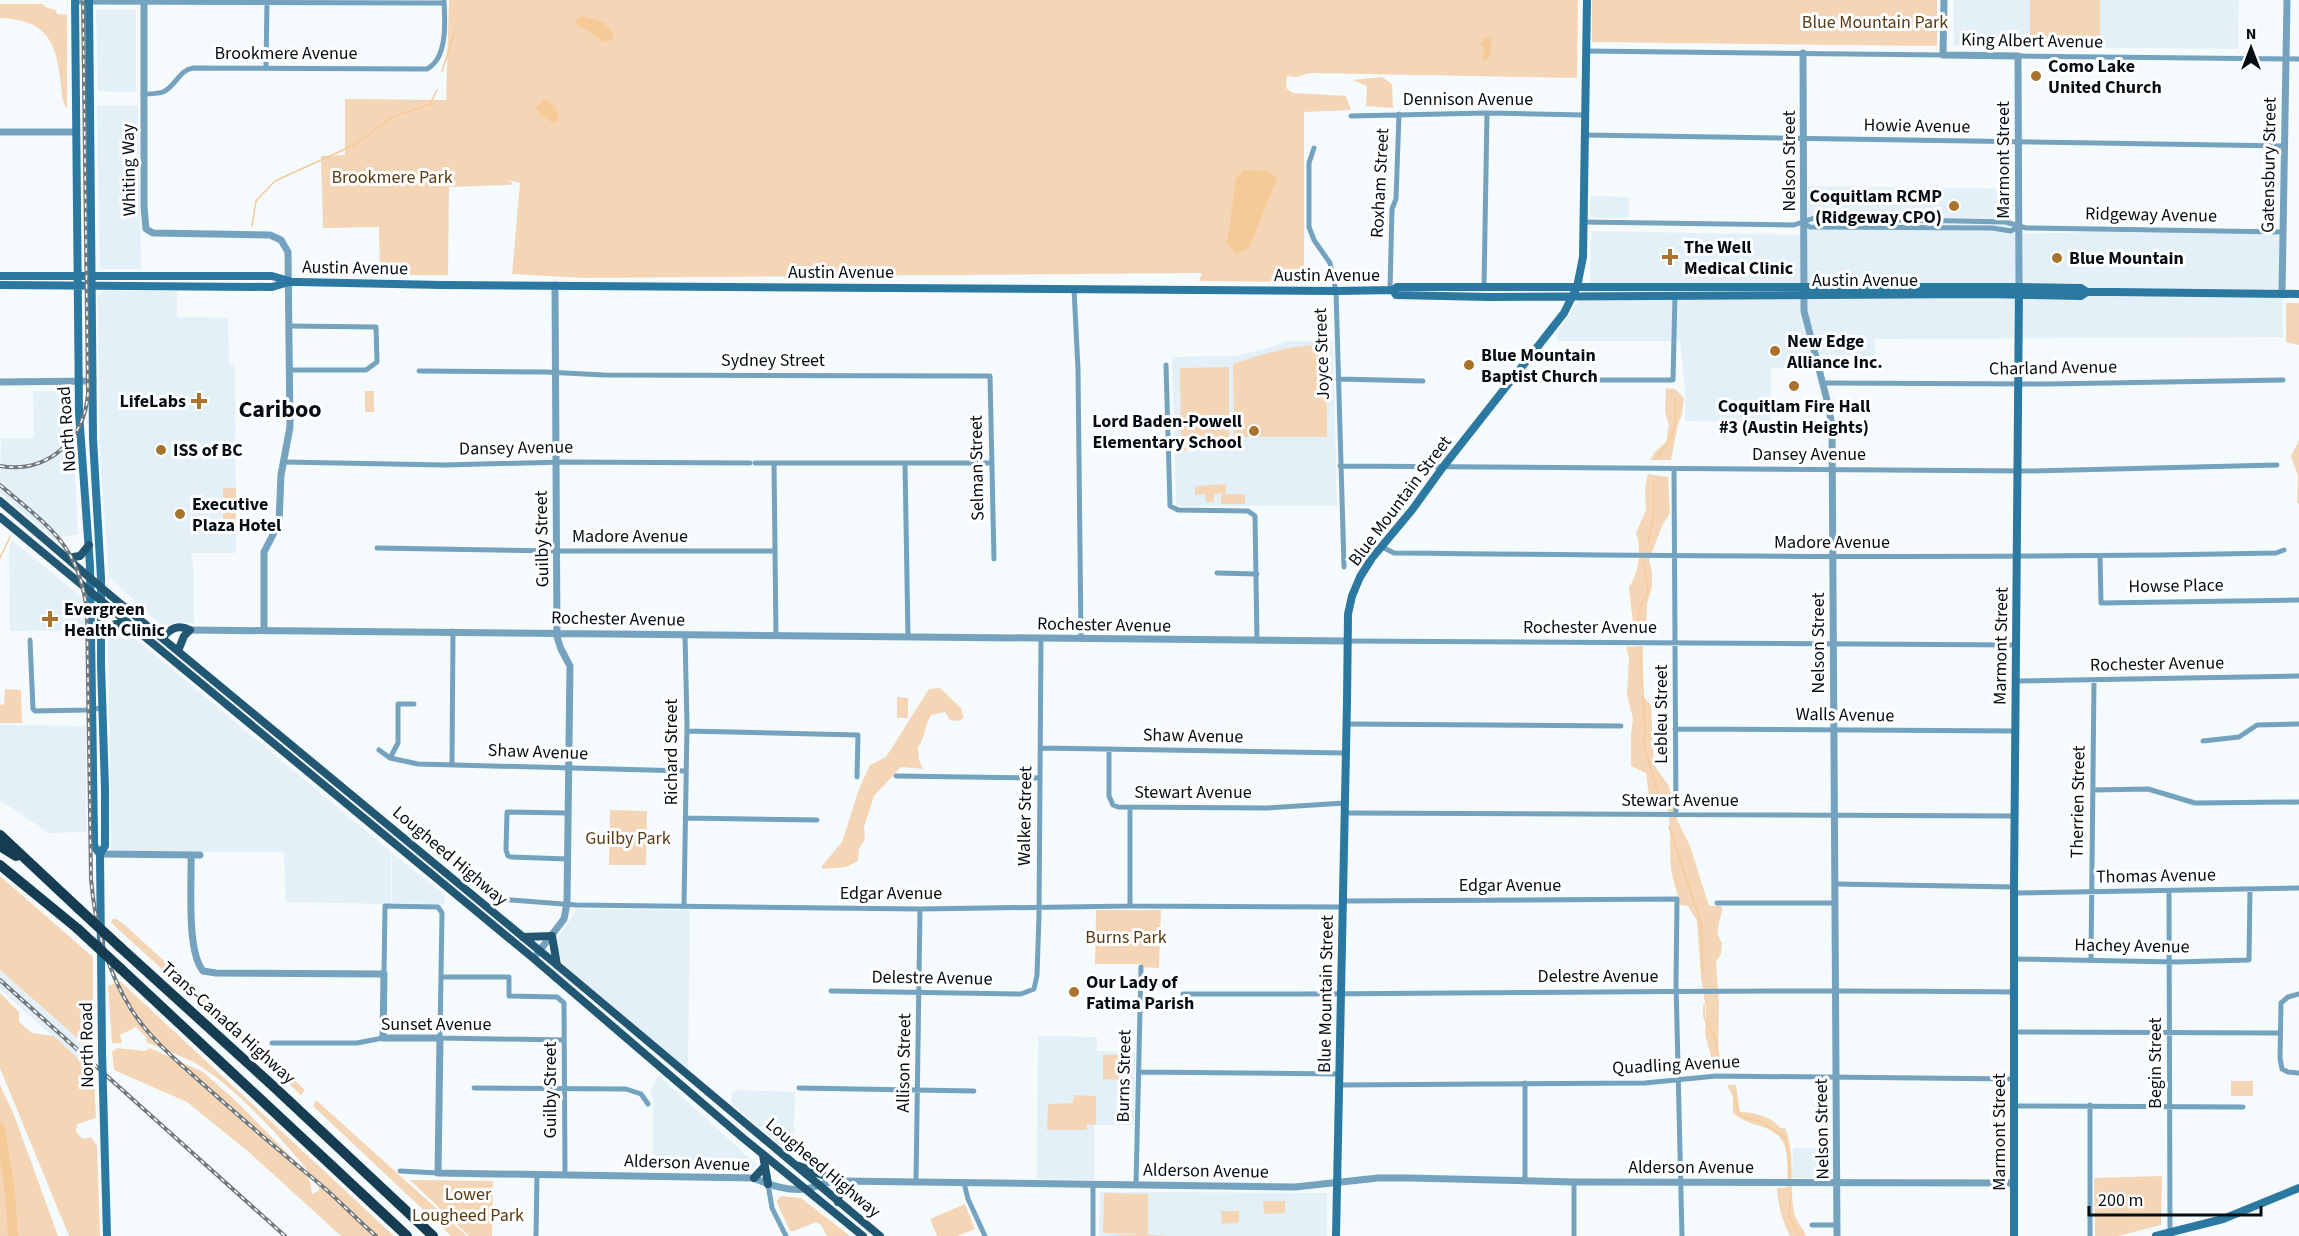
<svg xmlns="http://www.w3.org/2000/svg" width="2299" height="1236" font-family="'Source Sans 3',sans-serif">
<rect width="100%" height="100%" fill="#f5fafd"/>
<path fill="#e3f0f8" d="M1954 0H2239L2238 49 1954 46Z
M96 10H136V92L98 91Z
M97 106H138L141 269H100Z
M1808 186 2010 189 2012 234 2101 232 2281 234 2283 337 1875 339V356L1823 355 1809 359 1810 368H1771V422L1685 421V389L1680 341H1557V333L1590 284 1591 231 1808 235Z
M1590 196 1629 197V217L1623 218H1594L1590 213Z
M103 291H177V317L228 318 229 364 235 365 236 553H191L194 571V623H176L168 625 160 624 109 577 100 457 98 295Z
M1285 341 1333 342 1337 506H1176L1172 357 1234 356 1272 347Z
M33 391H69L71 393 78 534 54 539 0 493 1 438H34Z
M12 540 86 601V630L10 631 9 549Z
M113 631H126L391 852V904L286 902 284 852 111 851 108 635Z
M0 725 86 726V832L49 833 0 800Z
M392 853 445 895 444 904 392 903Z
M577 909 690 910 688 1070 565 966 558 953 557 940Z
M0 970 94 1053V1074L0 989Z
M1038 1036 1097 1037V1051L1135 1052 1134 1125H1094V1180L1037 1179Z
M658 1075 756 1164 752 1171 653 1168V1099L650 1092Z
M738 1090 795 1092 793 1156 731 1103 732 1093Z
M1793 1148 1831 1149 1833 1156 1831 1175 1828 1178H1792Z
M1100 1192 1327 1193V1236H1099Z"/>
<path fill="#f4d6b6" d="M449 0H1578L1577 78 1310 73 1296 77 1287 76 1286 88 1293 93 1346 96 1351 110 1304 112V282L1199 281 1202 273 583 278 512 274 520 183 504 179 512 182 511 185 449 187 448 275H410L380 271 379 227 323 228 321 156 345 155V99L446 100Z
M1592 0H1937V46L1592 42Z
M2030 0H2100V43H2032L2030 40Z
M0 4H43L45 7 56 10 57 14 67 15V109L63 101C57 55 58 20 0 18Z
M1382 77 1392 84 1393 108 1366 106 1367 86 1353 80Z
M2286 303H2299V345L2286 342Z
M1327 344V437H1234L1233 364C1264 353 1294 345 1327 344Z
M1229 367V449L1181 450 1180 368Z
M1666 388 1675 389 1684 398 1682 414 1678 424 1671 460H1650L1655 452 1666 442 1669 425 1665 412Z
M365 391H374V412H365Z
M2299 440V504L2297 502 2298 476 2291 456Z
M1648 474 1668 477 1670 513 1662 526 1649 560 1652 573V587L1647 604 1646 631 1633 624 1629 587C1639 572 1642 550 1636 533L1646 510 1645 488Z
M1226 484V493L1222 494H1245V504H1221V493L1214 494V502H1206L1205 494 1195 495V486Z
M223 488H236V519H223Z
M1643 646 1642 695 1651 705 1654 765 1669 786 1677 820 1690 846 1709 906H1722C1723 919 1712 930 1722 943L1721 954 1716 962 1719 1003 1718 1069 1714 1068 1705 1034 1706 1009 1701 978 1697 921 1688 906 1680 905C1678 893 1672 879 1671 868 1669 848 1672 827 1667 807L1650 804 1646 773 1631 766V735L1633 719 1627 694 1629 658 1626 647Z
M940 688 961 708 964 718 958 721 950 720 945 712 931 715C924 726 926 737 918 747L919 760 923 769 901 767 874 796 864 827 865 839 859 849 858 861 846 867 822 869V866L842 842 859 789 870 765 886 757 929 689Z
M5 689 21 690 22 723H0V705L4 704Z
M897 697 908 698V718H897Z
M610 810 647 811 646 865H609Z
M0 876 93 957V1052L0 970Z
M1096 910H1161L1159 968 1141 967V964H1095Z
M113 919H116L125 925 305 1090 301 1095 120 931 111 922Z
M120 981 394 1236H341L250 1153 187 1102 114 1070 112 1052 117 1048 145 1051 150 1048 203 1072 236 1101 303 1169 310 1182 312 1194 319 1191 318 1183C287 1144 239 1090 197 1064 181 1055 163 1050 146 1042V1037L136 1027 120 1035 122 1043H112L108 986Z
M0 993 19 1012V1022L32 1033 54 1036 94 1074 96 1118 77 1124 76 1132 83 1139 91 1137 97 1146 100 1236H69L0 1068Z
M1103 1055H1124V1080L1103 1079Z
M2231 1081H2253V1096H2231Z
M0 1085 14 1115 58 1236H0Z
M1727 1085H1736L1740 1112C1754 1112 1773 1117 1780 1128H1785C1796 1154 1789 1184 1794 1212 1796 1223 1803 1227 1806 1236H1790C1782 1221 1778 1205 1777 1188L1787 1187C1787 1161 1793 1137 1763 1127 1752 1124 1742 1121 1733 1113V1096Z
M1074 1095 1096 1096V1125L1087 1124V1130H1047L1048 1104 1073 1103Z
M316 1100 467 1236H451L313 1106Z
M2162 1176 2161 1225 2118 1236H2095L2094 1178Z
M410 1180 493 1181 492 1236H469Z
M1104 1193 1148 1194V1235L1172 1236H1104L1139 1234 1103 1233Z
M781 1196 801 1198 850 1236H827L821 1225 816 1222 794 1231H790L777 1203V1200Z
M1263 1201H1285V1213L1264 1214Z
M965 1204 975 1229 957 1236H937L930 1219Z
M1221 1211H1239V1221L1237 1223 1222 1224Z"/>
<path fill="#f6ca97" d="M582 16 603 22 613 33V40L604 42 587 30 577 26 576 20Z
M1488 37 1492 41 1490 48 1492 53 1486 60 1482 58 1485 50 1480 44 1484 39Z
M544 99 555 106 559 118 556 123C550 123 538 113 536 108Z
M1243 170 1268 171 1277 179 1249 248 1236 253 1227 244 1236 179Z"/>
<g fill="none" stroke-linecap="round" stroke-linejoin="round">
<path stroke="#f6ca97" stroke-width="1.5" d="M442 71 455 31
M252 226 256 201 275 181 356 144 392 117 430 104 437 90
M1655 459C1675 438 1677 427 1675 398
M1648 544 1654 513V481
M0 558 10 537
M1639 633 1638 619 1640 608 1648 591 1644 564
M1641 653 1645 732 1644 746 1661 802
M1669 826 1701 923 1703 972
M1704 1005V1017L1715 1038 1720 1063
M1733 1093 1739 1115 1763 1123 1786 1138 1790 1175
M1791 1193 1789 1216 1799 1236"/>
<path stroke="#f6ca97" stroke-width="10" d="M0 1128 10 1192 13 1236"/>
<path stroke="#75a3bf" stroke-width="5" d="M75 2 444 3
M1585 51 1943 55
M2018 56 2299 59
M266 67 267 0
M143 94C150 94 157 94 163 92 176 86 179 70 193 68L427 69C448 58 445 21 444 1
M1351 116 1487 113 1584 115
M1585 135 2285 146
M1314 148 1309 163V227L1314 240 1330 263 1336 291 1344 567
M1583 222 1794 225 1814 218 2006 222 2026 228 2283 232
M1804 223 1810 227 1992 228 2011 231 2018 227
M1484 288 1487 113
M1074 289 1078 369 1081 639
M1390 290 1392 209 1396 199 1399 114
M289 326 376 327 377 362 366 370H289
M1166 365 1170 506 1178 510 1248 511 1255 516 1257 641
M419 371 546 372 604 375 990 376 994 559
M1516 375 1530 380H1673L1675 295
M1338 379 1423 381
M1823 383 2048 384 2283 380
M284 462 445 465 564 462 750 463
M755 463H992
M774 463 776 636
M905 464 908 637
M1340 466 2027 471 2277 465
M1674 469 1676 815
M1382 547 1394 553C1688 556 1982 559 2276 553L2284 550
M377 548 558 551H775
M2100 556 2101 603 2299 600
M1217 573 1257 574
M30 640 33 709 35 711 86 710 102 708
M1346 641 2017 645
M2016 681 2299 676
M1346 724 1621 726
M1675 729 2015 731
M687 731 858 735 857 777
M2203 741 2239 737 2257 725 2299 724
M1041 748 1345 753
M379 750 390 758 418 764 686 771
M1109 750V796L1113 805 1118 807 1267 808 1345 803
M390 758 398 743V704H414
M452 765 453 631
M896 776 1040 778
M2093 790 2148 789 2195 803 2299 802
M1344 813 2015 816
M685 818 817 820
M567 859 511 857 508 856 506 850 507 812 567 813
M453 865 491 896 499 899 576 905 920 909 1130 906 1342 907
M1835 884 2014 887
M2169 891 2170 1234
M2014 893 2299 888
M1343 901 1677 899 1676 983 1682 1236
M1717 903H1835
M684 906 687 725 685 635
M1130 906V807
M2014 959 2176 962 2249 960 2250 889
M2091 960 2094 681
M384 974 385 906 438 907 442 913 440 1038 564 1040
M441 977H509V996L557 997 564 1003 565 1175
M831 991 1021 994 1034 989 1037 975 1039 916 1041 639
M1183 994C1460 995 1737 988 2014 992
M2299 994 2288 997 2281 1003 2280 1058 2282 1069 2288 1072 2299 1073
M2013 1032 2280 1033
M272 1043H357L383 1038
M1139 1072 1339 1074
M1339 1085 1645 1083 1716 1076 2014 1079
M474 1088 626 1089 641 1094 648 1104
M799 1088 974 1091
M2090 1105V1236
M2014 1106 2243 1107
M400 1171 438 1173
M1525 1181V1083
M916 1182 920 909
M1574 1182V1236
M964 1183 968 1199 985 1236
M768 1184 772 1208 786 1236
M1136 1185 1141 967
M1812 1225H1837
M536 1236 537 1175
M1093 1236V1185"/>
<path stroke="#75a3bf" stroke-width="7" d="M144 0V207L146 229 153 233 270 235 281 240 288 252 290 427 281 475 279 523 264 552V629
M1944 0 1943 55 2018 56 2019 287
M1803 53 1804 311 1828 404 1832 426 1837 1236
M0 132H75
M2282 294 2287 0
M0 382 93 381
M190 630 1346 641
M100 854 200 855
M191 855C192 882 186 950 203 971L216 973 384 974 383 1038H440L438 1173 754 1178C769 1185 788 1191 805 1189 816 1188 826 1181 838 1181L1295 1187 1378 1178H1409L1574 1182 2014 1183
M537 954 564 919 567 903 570 666 561 649 557 637 555 285"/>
<path stroke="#2b78a0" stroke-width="8" d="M75 0 79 413 90 566 94 836V846L100 854 102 1051
M89 0 93 439 101 578V664L105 789V846L100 854
M0 276H272L289 281
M0 285 272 287 289 282H298L442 285 1336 291 1393 290 1397 287H2012L2081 288 2087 292H2112L2299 294
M1393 290 1396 295 1489 297 1984 294 2081 296 2087 292
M103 1089 107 1236
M1336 1236 1347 702 1348 614 1352 596 1360 577 1372 558 1412 510 1443 467 1564 313 1577 287 1583 257 1587 0
M2014 1236V887L2019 287
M2156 1236 2223 1219 2299 1188"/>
<path stroke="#225773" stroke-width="8" d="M0 501 110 595 557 965 880 1236
M0 517 533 958 743 1138 863 1236
M67 558 80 556 89 545
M101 635 112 625 127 622
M162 638C171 628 178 624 190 630L184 636 178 651
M523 937 552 936 557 965
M763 1155 768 1184
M799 1166 838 1181
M754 1178 764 1167
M838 1202 839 1190 842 1181"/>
<path stroke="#153c51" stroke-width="10" d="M0 835 79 909
M0 846 16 856
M0 865 78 929
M120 947 273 1086 433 1236
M120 968 407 1236"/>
<g stroke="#72797d" stroke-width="4">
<path id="rail" d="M0 466C48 474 84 440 88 394L83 0
M0 485C49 527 80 545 87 613L91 879C95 926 106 969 131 1009 150 1039 178 1062 204 1085 240 1117 277 1149 315 1180 336 1197 355 1218 376 1236
M0 980 285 1236"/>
</g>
<use href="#rail" stroke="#fff" stroke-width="1.5" stroke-dasharray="4.5" stroke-linecap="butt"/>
<path stroke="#2b78a0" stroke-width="8" d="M102 1051 103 1089"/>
<path stroke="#153c51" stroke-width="10" d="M79 909 120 947
M78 929 120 968"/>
</g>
<g fill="#a9732d" stroke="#fff" stroke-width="2">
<circle cx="2036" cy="76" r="6"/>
<circle cx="1954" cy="206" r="6"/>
<path d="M1667 248h6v6h6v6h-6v6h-6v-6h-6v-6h6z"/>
<circle cx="2057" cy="258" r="6"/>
<circle cx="1775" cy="351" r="6"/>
<circle cx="1469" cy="365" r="6"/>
<circle cx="1794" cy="386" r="6"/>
<path d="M196 392h6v6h6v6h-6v6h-6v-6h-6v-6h6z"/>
<circle cx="1254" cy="431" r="6"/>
<circle cx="161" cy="450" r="6"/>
<circle cx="180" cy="514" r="6"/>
<path d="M47 610h6v6h6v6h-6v6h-6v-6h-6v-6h6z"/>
<circle cx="1074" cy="992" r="6"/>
</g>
<g text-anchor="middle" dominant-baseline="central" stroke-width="6" stroke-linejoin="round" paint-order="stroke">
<g font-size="18" fill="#593b14" stroke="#fff">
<text x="1875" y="22">Blue Mountain Park</text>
<text x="392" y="177">Brookmere Park</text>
<text x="628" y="838">Guilby Park</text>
<text x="1126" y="937">Burns Park</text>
<text x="468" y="1194">Lower<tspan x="468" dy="21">Lougheed Park</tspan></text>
</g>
<g font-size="18" fill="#060e13" stroke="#fff">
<text transform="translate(2032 41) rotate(1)">King Albert Avenue</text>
<text x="286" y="53">Brookmere Avenue</text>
<text x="1468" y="99">Dennison Avenue</text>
<text transform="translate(1917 126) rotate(1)">Howie Avenue</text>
<text transform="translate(2003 160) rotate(-90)">Marmont Street</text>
<text transform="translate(1789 161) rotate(-90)">Nelson Street</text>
<text transform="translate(2269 165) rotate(-89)">Gatensbury Street</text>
<text transform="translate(129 170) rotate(-91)">Whiting Way</text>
<text transform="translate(1380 183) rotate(-87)">Roxham Street</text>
<text transform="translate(2151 215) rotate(1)">Ridgeway Avenue</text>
<text transform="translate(355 268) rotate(1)">Austin Avenue</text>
<text x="841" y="272">Austin Avenue</text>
<text x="1327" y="275">Austin Avenue</text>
<text x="1865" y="280">Austin Avenue</text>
<text transform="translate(1322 354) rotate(-92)">Joyce Street</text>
<text x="773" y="360">Sydney Street</text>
<text transform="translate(2053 368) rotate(-1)">Charland Avenue</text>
<text transform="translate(67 429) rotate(-94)">North Road</text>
<text transform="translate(516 448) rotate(-1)">Dansey Avenue</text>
<text x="1809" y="454">Dansey Avenue</text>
<text transform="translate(977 468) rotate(-91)">Selman Street</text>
<text transform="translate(1400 501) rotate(-53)">Blue Mountain Street</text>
<text x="630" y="536">Madore Avenue</text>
<text transform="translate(542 539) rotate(-91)">Guilby Street</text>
<text x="1832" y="542">Madore Avenue</text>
<text transform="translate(2176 586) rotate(-1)">Howse Place</text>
<text transform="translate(618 619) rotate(1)">Rochester Avenue</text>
<text transform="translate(1104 625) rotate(1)">Rochester Avenue</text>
<text x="1590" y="627">Rochester Avenue</text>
<text transform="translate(1818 643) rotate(-90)">Nelson Street</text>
<text transform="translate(2001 646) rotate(-89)">Marmont Street</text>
<text transform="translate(2157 664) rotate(-1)">Rochester Avenue</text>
<text transform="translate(1661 714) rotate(-90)">Lebleu Street</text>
<text transform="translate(1845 715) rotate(1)">Walls Avenue</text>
<text transform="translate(1193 736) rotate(1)">Shaw Avenue</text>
<text transform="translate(538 752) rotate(2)">Shaw Avenue</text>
<text transform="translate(671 752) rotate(-90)">Richard Street</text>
<text x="1193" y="792">Stewart Avenue</text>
<text x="1680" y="800">Stewart Avenue</text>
<text transform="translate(2078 802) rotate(-89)">Therrien Street</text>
<text transform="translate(1025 816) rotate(-89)">Walker Street</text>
<text transform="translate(450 856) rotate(40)">Lougheed Highway</text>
<text transform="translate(2156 876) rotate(-1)">Thomas Avenue</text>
<text x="1510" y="885">Edgar Avenue</text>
<text x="891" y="893">Edgar Avenue</text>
<text transform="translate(2132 946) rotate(1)">Hachey Avenue</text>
<text x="1598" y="976">Delestre Avenue</text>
<text transform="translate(932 978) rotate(1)">Delestre Avenue</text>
<text transform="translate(1326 994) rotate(-89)">Blue Mountain Street</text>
<text transform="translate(228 1023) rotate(42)">Trans-Canada Highway</text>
<text x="436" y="1024">Sunset Avenue</text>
<text transform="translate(87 1045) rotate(-91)">North Road</text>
<text transform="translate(904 1063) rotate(-89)">Allison Street</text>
<text transform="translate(2155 1063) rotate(-90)">Begin Street</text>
<text transform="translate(1676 1065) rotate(-3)">Quadling Avenue</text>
<text transform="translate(1124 1076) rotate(-89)">Burns Street</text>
<text transform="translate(550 1090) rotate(-90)">Guilby Street</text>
<text transform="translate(1822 1129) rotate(-91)">Nelson Street</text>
<text transform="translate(1999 1132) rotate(-90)">Marmont Street</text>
<text transform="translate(687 1163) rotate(2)">Alderson Avenue</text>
<text x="1691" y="1167">Alderson Avenue</text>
<text transform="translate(823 1168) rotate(40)">Lougheed Highway</text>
<text transform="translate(1206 1171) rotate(1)">Alderson Avenue</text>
</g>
<g font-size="18" font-weight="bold" fill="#060e13" stroke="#fff" text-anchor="start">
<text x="2048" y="66">Como Lake<tspan x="2048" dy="21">United Church</tspan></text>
<text x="1942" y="196" text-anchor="end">Coquitlam RCMP<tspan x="1942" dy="21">(Ridgeway CPO)</tspan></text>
<text x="1684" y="247">The Well<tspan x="1684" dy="21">Medical Clinic</tspan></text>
<text x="2069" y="258">Blue Mountain</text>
<text x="1787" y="341">New Edge<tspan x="1787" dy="21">Alliance Inc.</tspan></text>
<text x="1481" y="355">Blue Mountain<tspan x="1481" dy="21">Baptist Church</tspan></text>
<text x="186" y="401" text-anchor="end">LifeLabs</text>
<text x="1794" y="406" text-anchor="middle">Coquitlam Fire Hall<tspan x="1794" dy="21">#3 (Austin Heights)</tspan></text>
<text x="1242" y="421" text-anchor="end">Lord Baden-Powell<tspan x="1242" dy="21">Elementary School</tspan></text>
<text x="173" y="450">ISS of BC</text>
<text x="192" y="504">Executive<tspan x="192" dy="21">Plaza Hotel</tspan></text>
<text x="64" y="609">Evergreen<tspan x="64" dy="21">Health Clinic</tspan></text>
<text x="1086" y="982">Our Lady of<tspan x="1086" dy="21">Fatima Parish</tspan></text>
</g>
<g font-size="24" font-weight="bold" fill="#060e13" stroke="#fff">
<text x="280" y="409">Cariboo</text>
</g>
</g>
<g transform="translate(2251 48)" stroke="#ffffff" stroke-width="4.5" paint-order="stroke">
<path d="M0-4.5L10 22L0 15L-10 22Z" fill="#060e13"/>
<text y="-9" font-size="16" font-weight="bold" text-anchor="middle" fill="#060e13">N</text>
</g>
<path d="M2089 1206v9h172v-9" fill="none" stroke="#060e13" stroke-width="3"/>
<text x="2098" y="1206" font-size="18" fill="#060e13" stroke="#ffffff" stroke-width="4.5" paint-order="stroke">200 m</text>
</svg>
